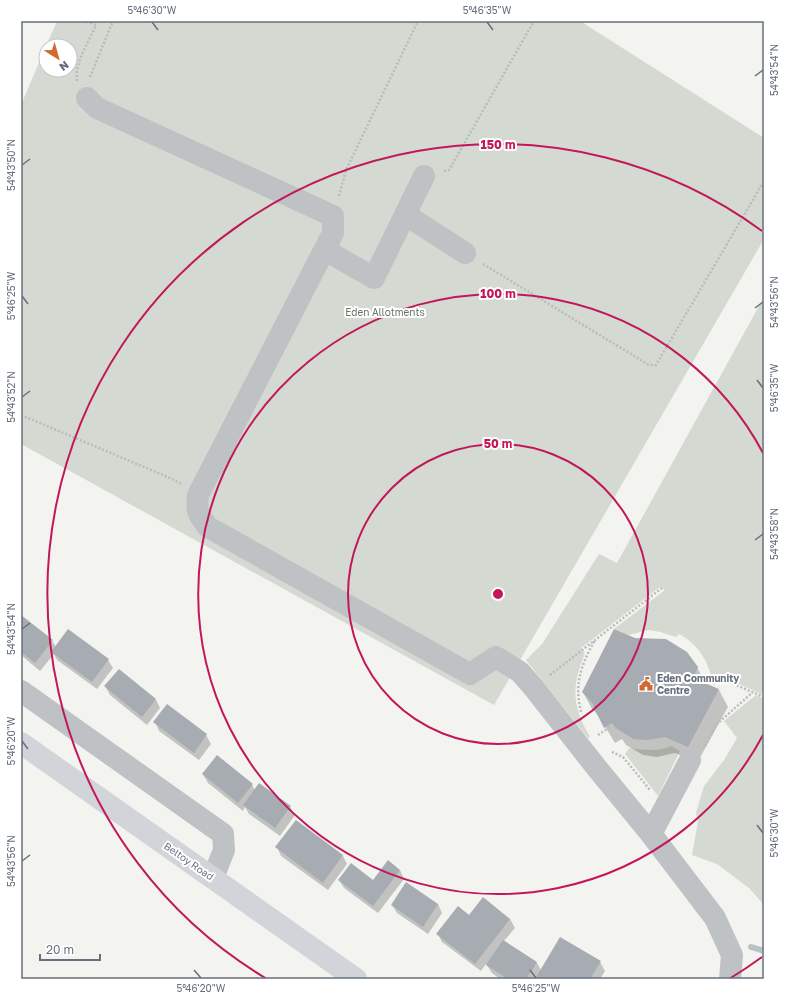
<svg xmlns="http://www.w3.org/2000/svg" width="785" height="1000" font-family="'Golos Text',sans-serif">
<rect width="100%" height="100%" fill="#f3f3f0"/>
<path fill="#d4dad1" d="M57 21H580L764 138V239L494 705 21 444V105L46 46V70H70V46H46Z
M764 297V695L721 676 714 685 712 684C711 664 697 643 679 634L676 637 660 632 649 630 628 635 614 629 665 590 660 587 581 648 585 653C571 687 572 706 590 737L588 738 526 660 542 644 599 554 617 563Z
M756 695 764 699V905L749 888 717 864 692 855 698 821 696 813 704 786 724 760 737 738 724 721Z
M671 746 680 751 658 796 625 754 629 748C643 750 658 752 671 746Z"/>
<path fill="#0003" d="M21 616 52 641 56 647 108 660 113 668 97 689 57 660 54 654 40 671 21 655Z
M697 667 706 685 719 690 728 707 697 763 675 753 657 757 643 755 626 745 622 739 615 743 598 715 592 709 583 692Z
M119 670 156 700 160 708 147 725 110 695 105 686Z
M167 706 206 735 211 744 199 760 159 731 155 722Z
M203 774 252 785 255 790 290 807 295 815 280 836 249 814 245 807 243 811 208 783Z
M296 821 343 856 347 864 328 890 281 856 277 847Z
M400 870 404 879 378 913 344 888 339 880 373 881Z
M438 904 442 913 428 934 397 913 392 905Z
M470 916 510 919 515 928 504 941 537 963 541 970 561 938 600 962 605 971 600 979H500L492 973 486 964 481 971 442 942 438 934Z"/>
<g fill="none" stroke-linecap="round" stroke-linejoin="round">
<path stroke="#b9c1c7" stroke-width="6" d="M751 947 764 951"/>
</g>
<path fill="#a7acb2" d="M21 615 53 640 35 663 21 652Z
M68 629 109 659 92 682 51 652Z
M614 629 635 638 666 639 687 652 698 667 693 678 719 689 688 747 665 737 647 740 633 739 616 728 612 723 604 728 596 712 593 704 582 692Z
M119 669 156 699 142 717 104 686Z
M167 704 207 734 194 753 153 722Z
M217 755 253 784 238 803 202 774Z
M259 783 291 806 275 828 243 805Z
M296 820 343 855 323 883 275 847Z
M388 860 400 870 373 906 338 880 351 863 373 880Z
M406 882 438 904 423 927 391 905Z
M483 897 510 919 475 964 436 934 458 906 469 915Z
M560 937 601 961 590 979H535Z
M503 940 537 962 526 979H508L486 965Z"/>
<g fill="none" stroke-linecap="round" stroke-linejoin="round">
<path stroke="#b9bbbd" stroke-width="2.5" stroke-dasharray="2 2" stroke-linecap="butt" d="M90 77 113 21
M77 81C74 63 89 42 96 25L85 21
M444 171 449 170 534 21
M339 196 346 170 418 21
M483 264 649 365H656L764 181
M21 415 170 478 181 484
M550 675 662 588
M722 679 764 697
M581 712C574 684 581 665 595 640
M598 735 610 727
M705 746 717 724 753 692
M612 752 623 757 650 790"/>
<path stroke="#bfc2c5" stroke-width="22" d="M87 98 97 108 333 216V233L198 495C196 512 198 514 208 527L470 674 496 657 520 672 534 688 596 767 651 834 715 918 732 955 730 979
M406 215 465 253
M325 250 374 278 424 176
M21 691 223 834 224 850 213 878
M651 834 690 760"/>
<path stroke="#d1d5d9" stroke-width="22" d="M21 743 356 979"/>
</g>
<path fill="none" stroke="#65707e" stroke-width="1.5" d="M152 22 158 30M487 22 493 30M755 76 763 70M22 165 30 159M22 296 28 304M755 308 763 302M757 380 763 388M22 397 30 391M755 540 763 534M22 629 30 623M22 741 28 749M757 825 763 833M22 861 30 855M194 970 201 978M530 970 536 978"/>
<g fill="none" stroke="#c2185b" stroke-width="2">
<circle cx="498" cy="594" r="150"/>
<path d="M763 735A300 300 0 1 1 763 453"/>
<path d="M762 957A449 449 0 0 1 729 979M267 979A449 449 0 1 1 762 231"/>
</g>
<defs>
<g id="civic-bare" transform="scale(1.08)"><path d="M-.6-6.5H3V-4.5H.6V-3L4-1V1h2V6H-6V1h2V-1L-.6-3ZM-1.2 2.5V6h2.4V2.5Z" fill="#d36830" stroke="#fff" stroke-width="2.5" paint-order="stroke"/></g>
</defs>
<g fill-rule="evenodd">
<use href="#civic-bare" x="646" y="684"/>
</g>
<g text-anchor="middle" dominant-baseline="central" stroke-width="4" stroke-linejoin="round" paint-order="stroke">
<g font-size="10" fill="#657663" stroke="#fff">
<text x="385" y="312">Eden Allotments</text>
</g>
<g font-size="10" font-weight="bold" fill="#65707e" stroke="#fff" text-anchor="start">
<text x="657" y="678">Eden Community<tspan x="657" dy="12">Centre</tspan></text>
</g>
<g font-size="10" fill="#65707e" stroke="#fff">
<text transform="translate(189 861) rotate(35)">Beltoy Road</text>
</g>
</g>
<circle cx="498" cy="594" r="6" fill="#c2185b" stroke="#fff" stroke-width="2"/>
<g font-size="12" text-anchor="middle" font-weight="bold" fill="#c2185b" stroke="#fff" stroke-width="4" stroke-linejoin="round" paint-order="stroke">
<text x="498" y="149">150 m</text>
<text x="498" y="298">100 m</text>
<text x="498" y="448">50 m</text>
</g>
<rect width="785" height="1000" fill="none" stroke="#ffffff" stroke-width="44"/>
<g transform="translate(58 58) rotate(143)"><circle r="19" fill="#ffffff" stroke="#c1c6cb"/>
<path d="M0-3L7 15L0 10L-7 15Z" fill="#d36830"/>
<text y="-6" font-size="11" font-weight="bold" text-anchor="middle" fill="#65707e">N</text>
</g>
<path d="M40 954v6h60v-6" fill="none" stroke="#65707e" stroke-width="2"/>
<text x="46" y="954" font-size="12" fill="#65707e" stroke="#ffffff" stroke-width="3" paint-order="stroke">20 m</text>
<rect x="22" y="22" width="741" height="956" fill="none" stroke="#65707e" stroke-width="1.5"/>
<g font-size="10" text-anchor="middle" fill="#65707e">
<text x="152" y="14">5°46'30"W</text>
<text x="487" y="14">5°46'35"W</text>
<text transform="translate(774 70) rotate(-90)" y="4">54°43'54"N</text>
<text transform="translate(11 165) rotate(-90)" y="4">54°43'50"N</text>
<text transform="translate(11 296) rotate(-90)" y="4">5°46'25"W</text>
<text transform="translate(774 302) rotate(-90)" y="4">54°43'56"N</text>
<text transform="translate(774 388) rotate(-90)" y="4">5°46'35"W</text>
<text transform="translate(11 397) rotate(-90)" y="4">54°43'52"N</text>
<text transform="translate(774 534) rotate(-90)" y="4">54°43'58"N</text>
<text transform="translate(11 629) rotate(-90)" y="4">54°43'54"N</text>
<text transform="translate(11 741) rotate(-90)" y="4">5°46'20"W</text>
<text transform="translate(774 833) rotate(-90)" y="4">5°46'30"W</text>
<text transform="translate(11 861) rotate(-90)" y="4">54°43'56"N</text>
<text x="201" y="992">5°46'20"W</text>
<text x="536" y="992">5°46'25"W</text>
</g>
</svg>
